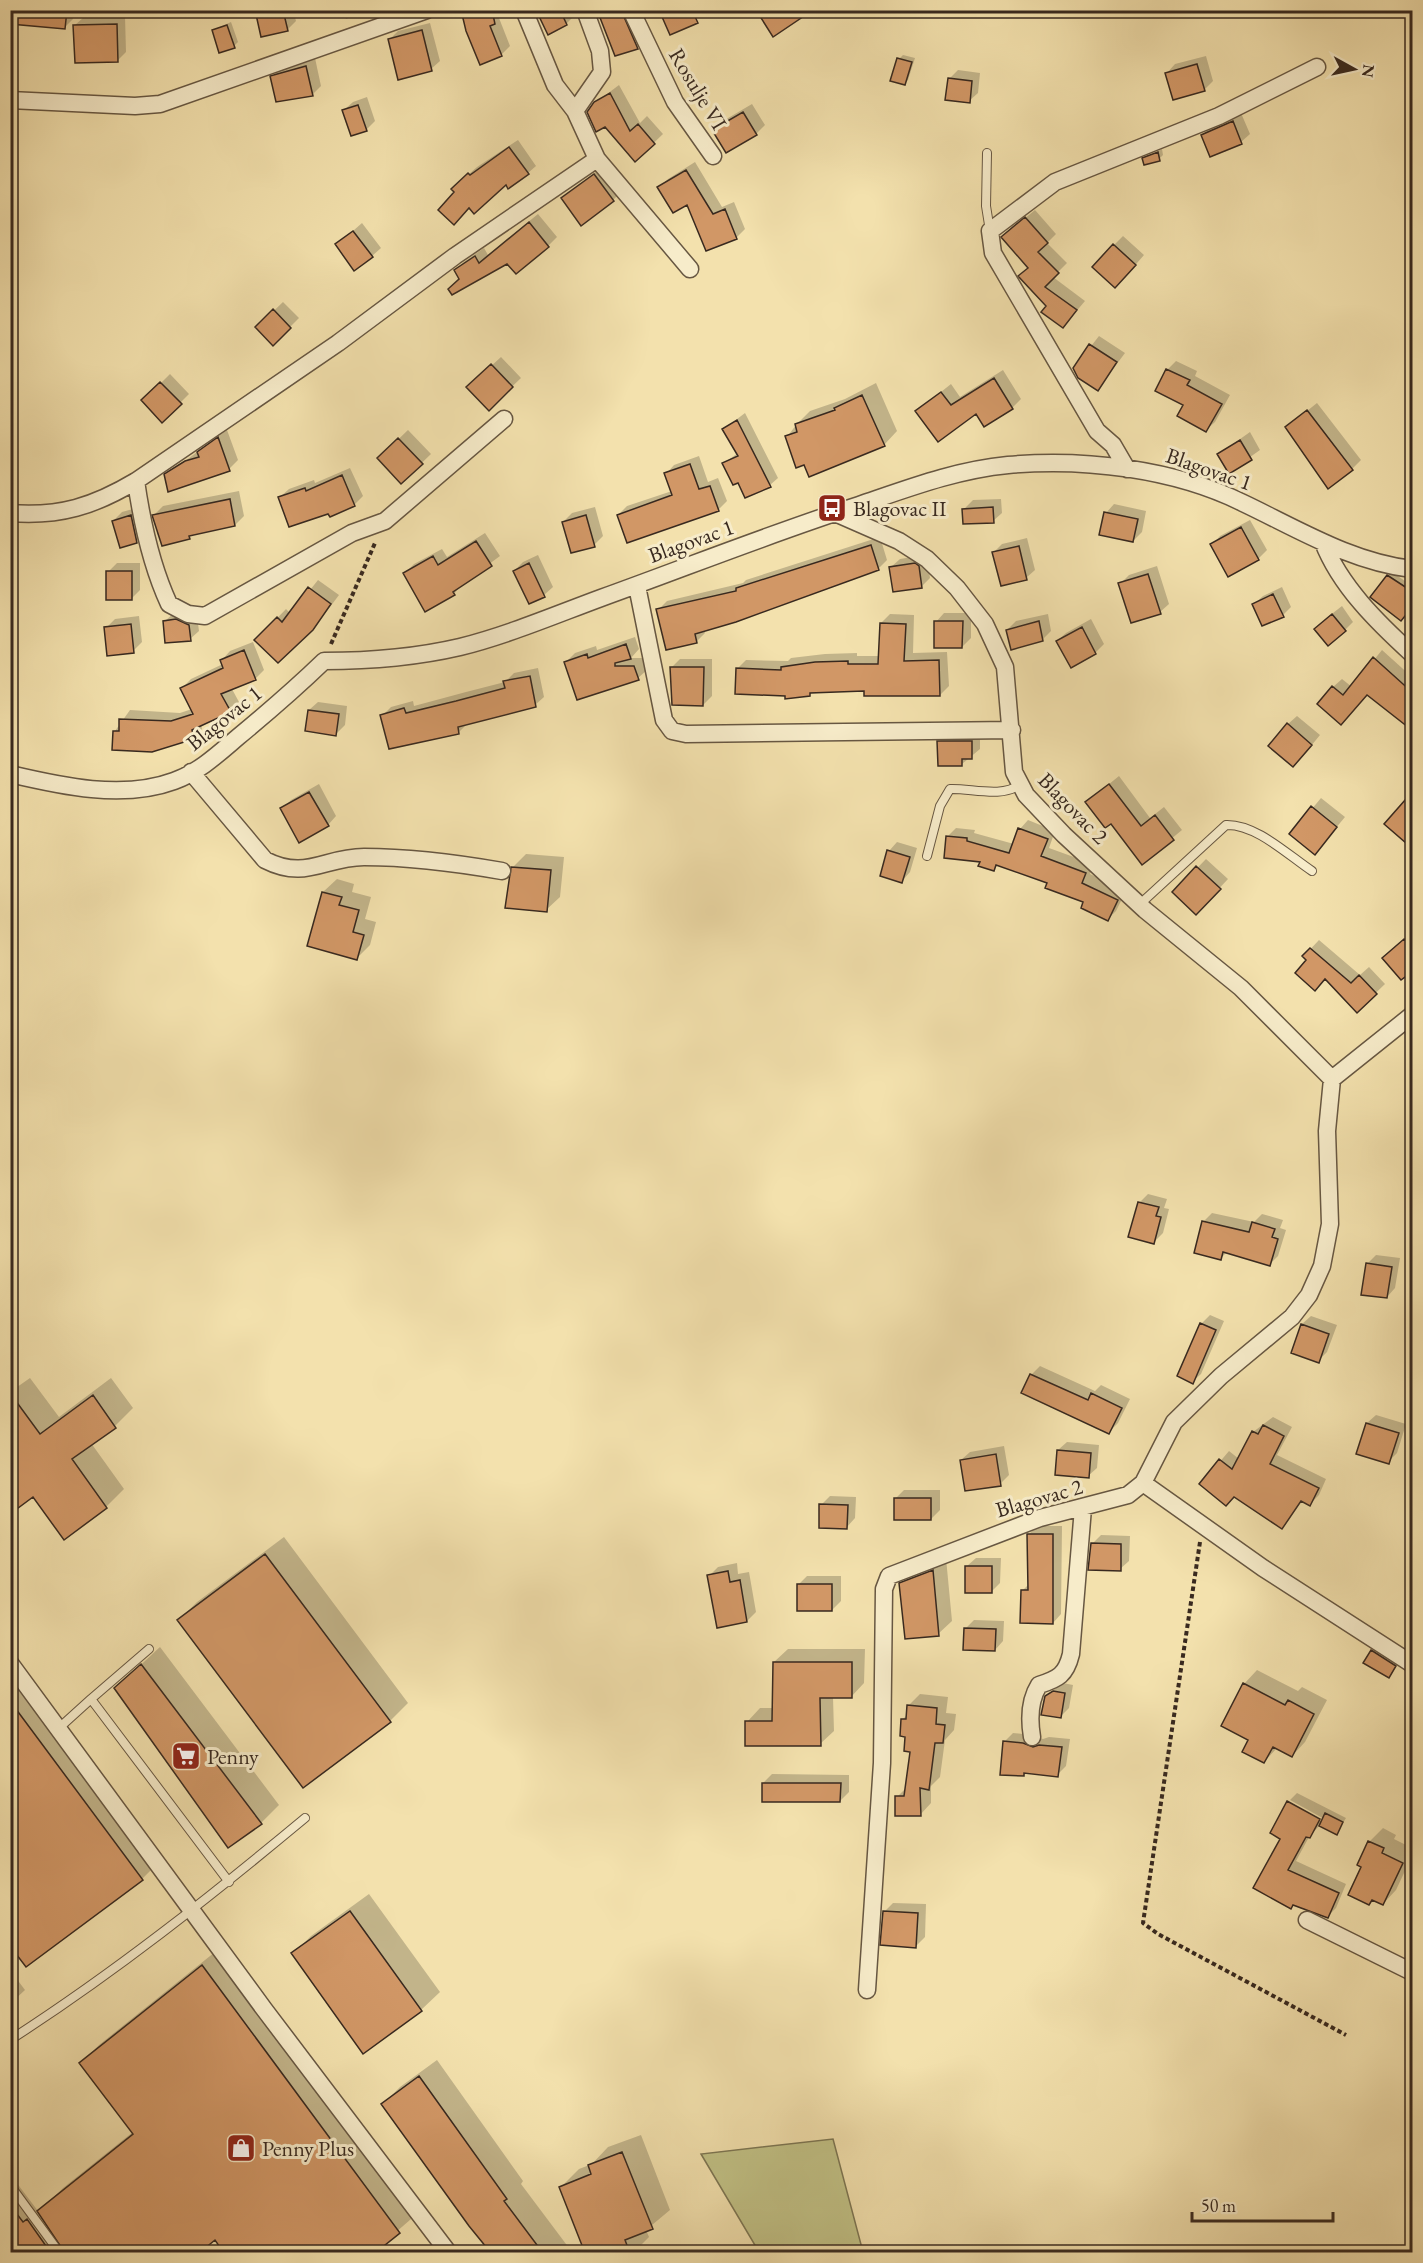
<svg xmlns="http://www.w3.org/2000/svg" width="1423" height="2263" font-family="'EB Garamond',serif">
<rect width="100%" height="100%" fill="#f3e1ad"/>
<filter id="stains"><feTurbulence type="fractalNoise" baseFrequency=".00333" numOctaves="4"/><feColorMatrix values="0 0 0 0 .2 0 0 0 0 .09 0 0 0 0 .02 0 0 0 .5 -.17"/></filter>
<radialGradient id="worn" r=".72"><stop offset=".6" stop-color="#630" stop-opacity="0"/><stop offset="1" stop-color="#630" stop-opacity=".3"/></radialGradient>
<path fill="#c1c185" stroke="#7c7552" stroke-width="1.5" d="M833 2139 863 2252H759L701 2154Z"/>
<path fill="#0003" d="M10 10H74L73 19 64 28Z
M257 10H293L296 21 287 30Z
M343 10H367L346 19Z
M462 10H502L503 14 499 18 510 46 501 55Z
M537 10H573L575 15 566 24Z
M602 10H633L646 39 637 47 616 54Z
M655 10H694L697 17 688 26 663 14 657 16Z
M125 16 126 52 117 61 75 25 84 17Z
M231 22 238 42 234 46 213 30Z
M430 23 440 61 431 69 389 40 398 31Z
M903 55 915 58 908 80 904 84 899 59Z
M1206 56 1213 81 1204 90 1167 73 1175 64Z
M315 58 321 86 313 94 277 100 272 77 280 68Z
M958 70 980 73 978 93 969 101 949 79Z
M619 85 640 123 647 116 663 134 636 160 595 103Z
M367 97 375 121 366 130 344 110 353 102Z
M752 104 765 125 756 134 714 130 723 121Z
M1241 113 1250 134 1241 142 1202 135 1211 126Z
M518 140 536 166 528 173 506 183 469 206 456 192 461 181 477 167Z
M1162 149 1163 155 1159 159H1144Z
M695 162 722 207 734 202 745 229 736 238 688 202 659 188 668 179Z
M603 166 622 191 613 200 562 199Z
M1035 210 1056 234 1047 243 1067 263 1053 277 1085 301 1063 327 1048 306 1012 229Z
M538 214 557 237 548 246 516 272 508 262 460 279 456 270 464 262 484 248 488 255Z
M362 223 381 248 372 256 337 245Z
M1123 236 1144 255 1124 278 1114 245Z
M283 302 299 318 273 344 257 327Z
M1099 336 1125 353 1098 389 1074 368Z
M501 357 521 378 489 409 477 379Z
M1176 361 1197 371 1195 376 1230 395 1215 422 1206 430 1185 404 1167 370Z
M1003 370 1021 399 1012 408 977 412 917 411 951 384 960 397Z
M170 374 189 394 162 421 143 401Z
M876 383 897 431 884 445 805 463 787 437 796 425 810 411 845 399Z
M1317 403 1361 460 1352 469 1287 427Z
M745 413 778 478 770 485 739 481 724 463 738 453 724 429Z
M227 430 238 460 229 469 166 475Z
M408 430 431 454 402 482 379 458Z
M1250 432 1260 450 1229 472 1219 454Z
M699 456 708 482 718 478 727 501 718 510 618 515 627 506 672 491 666 474 674 465Z
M350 468 363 496 354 505 329 512 280 497 289 489 314 480 315 483Z
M239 491 244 516 235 525 193 533 189 538 158 536 154 515 163 506Z
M1001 499 1002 513 993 521 964 509 973 500Z
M1114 504 1146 511 1142 532 1133 541 1106 513Z
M140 507 145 533 136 542 113 521 122 512Z
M595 507 603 536 594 545 563 522 572 513Z
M1250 520 1267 550 1258 559 1212 545 1220 536Z
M485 533 500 556 462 584 454 594 405 573 414 564 442 549 447 557Z
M880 537 887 560 878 569 704 629 705 633 696 642 658 610 667 601 743 583 746 580Z
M1027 538 1035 570 1026 578 994 552 1002 544Z
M538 555 553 587 544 595 514 571 523 562Z
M924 555 927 557 930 578 921 587 891 567 900 559Z
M117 563H140V590L131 599 108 572Z
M1157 566 1169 604 1160 612 1120 584 1129 575Z
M1392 572 1412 586V605L1388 576Z
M318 580 339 595 321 619 278 661 256 640 286 609 291 614Z
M1282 587 1291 607 1283 615 1254 604 1263 596Z
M1342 606 1353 622 1345 630 1324 620Z
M174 613 197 616 199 631 190 639 165 621Z
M944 613H971V638L962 647 936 622Z
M890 614 914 615 913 653 947 652 949 686 940 695 865 690 786 695 738 668 746 660 788 661 791 658 825 654 857 653V656H880L881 623Z
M1048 614 1051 631 1042 640 1007 630 1016 621Z
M139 616 142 642 133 651 106 628 115 619Z
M1091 619 1104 644 1095 653 1071 666 1057 641 1066 633Z
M635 637 639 649 631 658H643L647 670 638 678 566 662 575 653 596 646 597 650Z
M253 642 264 670 255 679 232 689 239 702 230 711 201 724 202 729 194 738 115 731 130 710 180 713 192 709 182 688 191 679 223 664 222 660 230 651Z
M1382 650 1412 677V729L1367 693 1341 723 1333 687 1342 679 1352 687Z
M680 659H712V696L703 705 672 667Z
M538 668 544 697 535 705 468 723 459 732 382 716 391 707 413 701 414 706 466 692 505 682 514 673Z
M318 702 347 706 345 725 336 734 309 710Z
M1297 716 1320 735 1302 757 1288 724Z
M947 733H980V749L962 764 939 742Z
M1119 776 1150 818 1164 807 1182 830 1142 863 1111 822 1087 802Z
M319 784 336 816 328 825 282 809 291 800Z
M1321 798 1345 817 1315 853 1291 834Z
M1028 820 1055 831 1049 848 1093 864 1090 874 1126 891 1116 911 1108 919 1085 901 1049 883 999 864 994 869 948 836 956 828 975 830 974 833 1014 844 1020 829Z
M897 842 917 848 910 872 902 881 889 851Z
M526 854 564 857 560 897 546 910 513 867Z
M1206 859 1228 879 1196 913 1174 892Z
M337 879 354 884 352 892 371 897 365 919 376 922 370 945 357 958 323 892Z
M1412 932V969L1393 949Z
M1319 940 1360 975 1369 967 1385 984 1357 1011 1304 956Z
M1148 1194 1167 1199 1164 1208 1169 1209 1163 1233 1154 1242 1139 1203Z
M1212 1213 1254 1222 1262 1214 1283 1220 1280 1228 1286 1230 1278 1256 1269 1265 1227 1252 1221 1258 1203 1222Z
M1376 1255 1400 1258 1395 1288 1387 1297 1367 1264Z
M1210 1315 1224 1321 1201 1374 1192 1382 1201 1324Z
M1311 1316 1337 1325 1327 1352 1318 1361 1293 1352 1302 1324Z
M1040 1366 1095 1391 1101 1385 1130 1399 1118 1423 1109 1432 1031 1375Z
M30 1378 59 1417 111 1378 133 1408 115 1426 91 1443 124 1489 106 1507 34 1495 10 1512V1392Z
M1376 1415 1406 1424 1397 1453 1388 1462 1367 1423Z
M1273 1417 1292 1427 1277 1455 1326 1479 1319 1495 1310 1504 1304 1494 1286 1519H1289L1282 1527 1234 1496 1201 1484 1229 1451 1239 1459 1253 1432Z
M1067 1442 1099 1445 1097 1468 1088 1476 1058 1450Z
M1004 1446 1009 1475 1000 1484 961 1460 970 1452Z
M904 1490H940V1510L931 1519 896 1498Z
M830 1496 856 1497 855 1518 847 1527 821 1505Z
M1037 1526H1062L1061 1614 1053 1623 1023 1590 1029 1584 1028 1535Z
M1101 1535 1130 1536 1129 1561 1120 1569 1092 1544Z
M284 1537 408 1703 390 1721 179 1620 197 1602Z
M946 1558 952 1621 938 1634 901 1584 914 1570Z
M976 1558H1001L1000 1583 991 1592 967 1566Z
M737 1563 738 1574 749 1572 756 1612 747 1621 709 1576 718 1567Z
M807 1576H841V1601L832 1610 798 1585Z
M974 1620 1004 1621 1003 1641 995 1650 965 1629Z
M1381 1642 1403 1657 1389 1676 1372 1651Z
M160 1647 279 1805 261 1823 116 1688Z
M788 1649H865L864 1683 851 1697H833L834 1731 820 1744 747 1722 760 1708H774V1662Z
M10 1670 155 1866 142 1879 10 1943Z
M1257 1670 1298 1691 1302 1687 1327 1700 1305 1742 1292 1756 1277 1748 1264 1762 1250 1740 1244 1684Z
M1063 1683 1073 1685 1069 1708 1060 1717 1048 1694Z
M920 1694 948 1697 946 1713 956 1714 954 1730 945 1740 940 1777 931 1786V1803L920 1815 897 1797 907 1787 912 1751 903 1719 908 1714 909 1705Z
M1013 1733 1033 1735 1043 1739 1049 1737 1070 1739 1066 1766 1057 1775 1027 1772 1024 1775 1004 1742Z
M772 1774 849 1775V1792L840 1801 763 1783Z
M1297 1793 1346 1818 1337 1833 1320 1825 1309 1837 1296 1861 1346 1884 1336 1908 1327 1917 1295 1904 1291 1907 1282 1838 1272 1832 1289 1801V1803L1326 1824 1328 1821 1290 1800Z
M1383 1828 1396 1835 1394 1839 1412 1848V1856L1396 1890 1383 1904 1373 1899 1369 1903 1363 1866 1369 1842Z
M369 1894 440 1992 421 2010 364 2052 293 1954 311 1936Z
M893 1903 926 1904 925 1937 916 1946 884 1912Z
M220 1948 418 2213 373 2252 215 2238 45 2206 63 2188 133 2132 81 2063 99 2045Z
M10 1970 25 1990 10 2004Z
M437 2060 523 2181 521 2184 572 2252H491L383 2104 400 2087Z
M641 2135 670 2210 646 2230 649 2237 634 2252H586L561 2187 579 2169 592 2164 608 2147Z
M10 2174 69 2252H10Z"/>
<path fill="#d19766" stroke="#38291f" stroke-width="1.5" d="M10 10H67L65 29 10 24Z
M255 10H283L288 31 261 37Z
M461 10H492L495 24 490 26 502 56 480 65 466 31Z
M536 10H560L567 25 548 35Z
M597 10H621L638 49 615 56Z
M659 10H692L698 23 670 35Z
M756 10H813L773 37Z
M117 24 118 62 75 63 73 25Z
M227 25 235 48 219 53 212 30Z
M422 30 432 71 398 80 388 39Z
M897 58 912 62 905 85 890 81Z
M1197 64 1205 91 1173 100 1165 73Z
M306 66 313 96 276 102 270 76Z
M948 78 972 81 970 103 945 100Z
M610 93 630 131 638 124 655 144 635 162 605 127 596 132 587 112 594 102Z
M358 105 367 131 351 136 342 110Z
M743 112 757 135 726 153 712 130Z
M1233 121 1242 144 1210 157 1201 135Z
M509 147 529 174 508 189 506 185 474 214 469 208 454 225 438 210 454 192 451 189 468 173 470 175Z
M1158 152 1160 161 1144 165 1142 158Z
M686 170 713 214 725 209 737 239 706 251 687 205 673 213 657 187Z
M594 174 614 201 581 226 561 198Z
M1025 217 1048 243 1038 252 1059 273 1045 287 1077 310 1063 328 1041 312 1046 306 1018 276 1028 268 1001 237Z
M529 222 549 247 516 274 507 264 452 295 448 289 459 279 454 270 475 256 479 263Z
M353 231 373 257 354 271 335 244Z
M1113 244 1136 265 1115 288 1092 267Z
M273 309 291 328 273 346 255 327Z
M1089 344 1117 362 1098 391 1078 378 1073 368Z
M491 364 513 387 489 411 466 387Z
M1166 369 1190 380 1187 385 1222 404 1206 432 1177 416 1183 405 1155 391Z
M994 378 1013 409 984 427 976 414 938 442 915 411 941 392 951 405Z
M160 382 182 404 162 423 141 400Z
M862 395 885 446 809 477 804 465 796 468 785 436 797 432 795 424 835 410 834 408Z
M1307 410 1353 470 1328 489 1285 427Z
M737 420 771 487 745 498 738 483 733 485 722 463 738 456 722 429Z
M218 437 230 471 168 492 164 474 185 461 199 457 197 452Z
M398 438 423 464 401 484 377 458Z
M1240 440 1252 460 1229 474 1217 454Z
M690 464 699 489 710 486 719 511 627 543 617 515 672 495 664 473Z
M342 475 355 506 330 517 328 514 289 527 278 497 305 488 306 491Z
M230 499 235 526 189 536 190 539 162 546 152 515Z
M993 507 994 523 963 524 962 509Z
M1104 512 1138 519 1133 542 1099 535Z
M131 515 137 543 120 548 112 521Z
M586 515 595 547 571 553 562 522Z
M1241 527 1259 560 1228 577 1210 544Z
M476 541 492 566 453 592 455 595 425 612 403 573 433 556 438 565Z
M871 545 879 570 736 622 695 634 697 643 666 650 656 609 736 591V588Z
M1019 546 1027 580 1001 586 992 552Z
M529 563 545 597 529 604 513 571Z
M915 563 919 566 922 588 893 592 889 567Z
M106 571H132V600H106Z
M1148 574 1161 614 1131 623 1118 583Z
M1387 575 1413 592V606L1401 621 1370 597Z
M308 587 331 604 313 630 278 663 254 640 277 617 282 622Z
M1273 594 1284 617 1262 626 1252 604Z
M1332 614 1346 631 1328 646 1314 629Z
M176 619 189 625 191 641 165 643 163 621Z
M934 621H963L962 648H934Z
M1039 621 1043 641 1011 650 1006 630Z
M880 623 906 624 904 661 939 660 940 696H864V691L810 693V696L785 699V696L735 694 736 668 781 670V667L815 662 848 661V664H878Z
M131 624 134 653 107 656 104 627Z
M1082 627 1096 654 1071 668 1056 641Z
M626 644 631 659 615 663V666H634L639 680 577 700 564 662 587 654 588 658Z
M244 650 256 680 221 694 231 712 192 730 194 739 152 752 112 750 113 731H119V719L171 721 193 714 180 688 223 668 220 660Z
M1373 657 1413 693V731L1367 695 1341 725 1317 704 1332 686 1343 695Z
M670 667H704L703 706 672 705Z
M530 676 536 707 458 727 459 734 389 749 380 715 404 708 406 713 456 701 505 688 503 681Z
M308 710 339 714 336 736 305 731Z
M1287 723 1312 745 1293 767 1268 746Z
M937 741H972V759H962V766H938Z
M1109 784 1141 826 1155 815 1174 840 1142 865 1111 824 1105 828 1085 802Z
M1413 791V849L1384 824Z
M309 792 329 826 299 843 280 808Z
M1311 806 1337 827 1315 855 1289 834Z
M1018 828 1048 839 1041 856 1086 873 1082 883 1118 900 1108 921 1081 908 1083 902 1045 888 1047 883 996 865 994 871 978 866 980 862 944 858 946 836 967 838V841L1009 853Z
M887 850 910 857 902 883 880 876Z
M1196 866 1221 889 1196 915 1172 892Z
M511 867 551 870 547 912 505 908Z
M322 892 342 897 339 905 359 910 353 932 364 935 357 960 307 946Z
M1404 939 1413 950V971L1401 980 1382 958Z
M1310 948 1351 983 1359 975 1377 994 1357 1013 1325 979 1315 991 1295 973 1306 960 1302 956Z
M1138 1202 1159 1207 1156 1216 1161 1217 1154 1244 1128 1237Z
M1202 1221 1249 1232 1252 1222 1275 1229 1272 1237 1278 1239 1270 1266 1223 1252 1221 1260 1194 1253Z
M1366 1263 1392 1267 1387 1298 1361 1295Z
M1200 1323 1216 1330 1193 1384 1177 1376Z
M1301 1324 1329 1334 1319 1363 1291 1353Z
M1030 1374 1088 1400 1091 1393 1122 1408 1109 1434 1021 1393Z
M10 1393 40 1434 93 1395 116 1428 72 1459 107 1508 64 1540 33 1497 10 1514Z
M1366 1423 1399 1433 1389 1464 1356 1454Z
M1263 1425 1284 1436 1270 1464 1319 1488 1310 1506 1301 1501 1282 1529 1234 1497 1226 1506 1199 1484 1219 1459 1232 1469 1252 1431 1258 1434Z
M1057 1450 1091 1453 1089 1478 1055 1475Z
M996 1454 1001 1486 965 1491 960 1460Z
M894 1498H931V1520H894Z
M819 1504 848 1505 847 1529 819 1528Z
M1027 1534H1053V1624L1020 1623 1021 1590H1028Z
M1091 1543 1121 1544V1571L1088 1570Z
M265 1554 391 1722 303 1788 177 1620Z
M965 1566H992V1593H965Z
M933 1570 939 1636 905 1639 899 1583Z
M728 1571 730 1582 740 1580 747 1622 717 1628 707 1575Z
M797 1584H832V1611H797Z
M964 1628 996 1629 995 1651 963 1650Z
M1371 1650 1396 1666 1389 1678 1363 1663Z
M773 1662H852V1698H820L821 1746H745V1721H772Z
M141 1664 262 1824 228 1848 114 1688Z
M1243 1683 1285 1705 1288 1700 1314 1714 1292 1757 1273 1747 1264 1763 1242 1752 1248 1740 1221 1726Z
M1053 1691 1065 1693 1061 1718 1041 1715 1045 1696Z
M10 1701 143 1880 26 1967 10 1946Z
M907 1705 937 1708 936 1724 945 1725 943 1743H935L929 1790 920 1788 921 1816H895V1796H904L910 1752 904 1751 905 1737 900 1736 901 1719H906Z
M1003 1741 1023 1743 1033 1747 1039 1745 1062 1747 1058 1777 1024 1773V1776L1000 1775Z
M762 1783H841L840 1802H762Z
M1287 1801 1320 1819 1310 1838 1306 1837 1288 1870 1339 1893 1328 1918 1293 1905 1291 1909 1253 1888 1280 1839 1270 1833Z
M1325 1813 1343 1822 1337 1835 1319 1826Z
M1368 1841 1384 1848 1382 1853 1403 1863 1383 1905 1372 1900 1369 1905 1348 1895 1361 1867 1357 1865Z
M350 1911 422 2011 363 2054 291 1953Z
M883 1911 918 1913 916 1948 880 1945Z
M202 1965 400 2233 375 2253H224L215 2240 199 2253H65L37 2211 133 2134 79 2063Z
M419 2076 507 2199 504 2201 543 2253H491L469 2226 381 2104Z
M622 2152 653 2229 625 2240 630 2253H585L559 2187 591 2174 588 2165Z
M10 2205 23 2222 27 2219 51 2253H10Z"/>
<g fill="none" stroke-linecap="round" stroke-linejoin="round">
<g stroke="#675742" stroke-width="10">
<path id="service" d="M987 153 986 206 990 231
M927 856 940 806 950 789C970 788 1002 798 1019 785
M1139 905 1226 825C1256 824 1288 855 1312 871
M91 1699 149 1649
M59 1728 91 1699 229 1882
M10 2040C114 1973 210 1897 305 1818
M10 2185 59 2252"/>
</g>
<g stroke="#675742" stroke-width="19">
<path id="minor" d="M524 10 555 85 575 111
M585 10 600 51 602 72 575 111 597 159 690 269
M631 10 675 102 713 156
M10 100 135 106 160 104 427 10
M1127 469 1113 445 1097 431 993 253 990 231 1055 182 1219 116 1317 67
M136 481C142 523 151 565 169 604L188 614 205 616 352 533 385 521 504 419
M10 513C60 517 94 506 136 481L338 343 455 256 597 159
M835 513 899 541 927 559 957 588 985 624 1005 667 1014 772 1026 795 1064 835 1145 910 1241 988 1332 1079 1327 1131 1330 1224 1322 1266 1309 1295 1292 1317 1221 1376 1174 1422 1143 1483 1128 1495 1040 1518 889 1576 884 1589 882 1763 867 1990
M1323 542C1340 586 1378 623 1412 654
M637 586 664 720 672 731 686 734 1012 730
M191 772 265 860C306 881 324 857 364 857 410 857 456 863 502 871
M10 774C61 786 123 800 174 781 199 772 218 754 238 737 267 713 296 688 324 661 369 661 417 657 460 647 508 635 555 615 601 598 687 567 772 533 859 505 909 488 956 470 1008 465 1084 458 1175 469 1243 503 1298 529 1351 562 1412 569
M1332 1079 1412 1015
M1143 1483 1263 1568 1412 1664
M10 1663 264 2009 448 2252
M1032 1737C1029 1719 1029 1701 1039 1685 1058 1679 1066 1675 1071 1654L1083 1508
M1307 1920 1412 1972"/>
</g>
<path stroke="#38291f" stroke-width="4" stroke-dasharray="4.5 3" stroke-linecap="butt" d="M331 644 375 543
M1200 1542 1143 1923 1158 1934 1346 2035"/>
<use href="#service" stroke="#f7ecca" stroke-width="8"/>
<use href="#minor" stroke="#f7ecca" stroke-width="16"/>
</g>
<defs>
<g id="bus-square" transform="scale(1.5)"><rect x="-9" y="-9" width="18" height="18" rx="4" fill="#8f2418" stroke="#f7ecca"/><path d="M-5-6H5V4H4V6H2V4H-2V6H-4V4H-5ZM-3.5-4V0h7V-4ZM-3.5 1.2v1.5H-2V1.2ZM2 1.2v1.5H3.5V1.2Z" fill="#fff"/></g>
<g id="supermarket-square" transform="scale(1.5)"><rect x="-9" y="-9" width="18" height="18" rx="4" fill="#8f2418" stroke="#f7ecca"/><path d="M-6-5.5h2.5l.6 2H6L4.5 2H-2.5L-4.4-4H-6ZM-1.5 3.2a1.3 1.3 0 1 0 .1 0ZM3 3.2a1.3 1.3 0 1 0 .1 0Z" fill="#fff"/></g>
<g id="shop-square" transform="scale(1.5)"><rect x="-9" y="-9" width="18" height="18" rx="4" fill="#8f2418" stroke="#f7ecca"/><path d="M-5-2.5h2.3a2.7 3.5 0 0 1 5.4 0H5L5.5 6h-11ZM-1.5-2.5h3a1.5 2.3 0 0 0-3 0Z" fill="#fff"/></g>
</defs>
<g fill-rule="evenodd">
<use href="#bus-square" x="832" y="508"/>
<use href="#supermarket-square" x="186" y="1756"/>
<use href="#shop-square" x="241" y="2148"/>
</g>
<g text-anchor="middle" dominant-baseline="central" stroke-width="6" stroke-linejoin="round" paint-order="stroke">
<g font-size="22" fill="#38291f" stroke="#f7ecca">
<text transform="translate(698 89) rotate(59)">Rosulje VI</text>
<text transform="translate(1209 469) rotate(19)">Blagovac 1</text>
<text transform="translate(691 541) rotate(-20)">Blagovac 1</text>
<text transform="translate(224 718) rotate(-39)">Blagovac 1</text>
<text transform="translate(1073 808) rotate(46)">Blagovac 2</text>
<text transform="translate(1039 1498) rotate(-16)">Blagovac 2</text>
</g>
<g font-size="22" fill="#38291f" stroke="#f7ecca" text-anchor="start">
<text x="853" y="508">Blagovac II</text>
<text x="207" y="1756">Penny</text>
<text x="262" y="2148">Penny Plus</text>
</g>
</g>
<rect width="1423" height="2263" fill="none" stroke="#f3e1ad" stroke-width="36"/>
<rect x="12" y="12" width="1399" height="2239" fill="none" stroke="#38291f" stroke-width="3"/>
<rect x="18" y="18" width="1387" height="2227" fill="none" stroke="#38291f" stroke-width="1.5"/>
<g transform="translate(1354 69) rotate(98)" stroke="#f7ecca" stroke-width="4.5" paint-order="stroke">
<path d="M0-4.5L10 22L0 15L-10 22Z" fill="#38291f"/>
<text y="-9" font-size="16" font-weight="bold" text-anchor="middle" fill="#38291f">N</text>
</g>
<path d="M1192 2212v9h141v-9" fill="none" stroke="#38291f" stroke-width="3"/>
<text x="1201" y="2212" font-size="18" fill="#38291f" stroke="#f7ecca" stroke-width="4.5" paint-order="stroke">50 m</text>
<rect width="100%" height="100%" filter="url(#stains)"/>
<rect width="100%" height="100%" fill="url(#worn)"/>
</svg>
